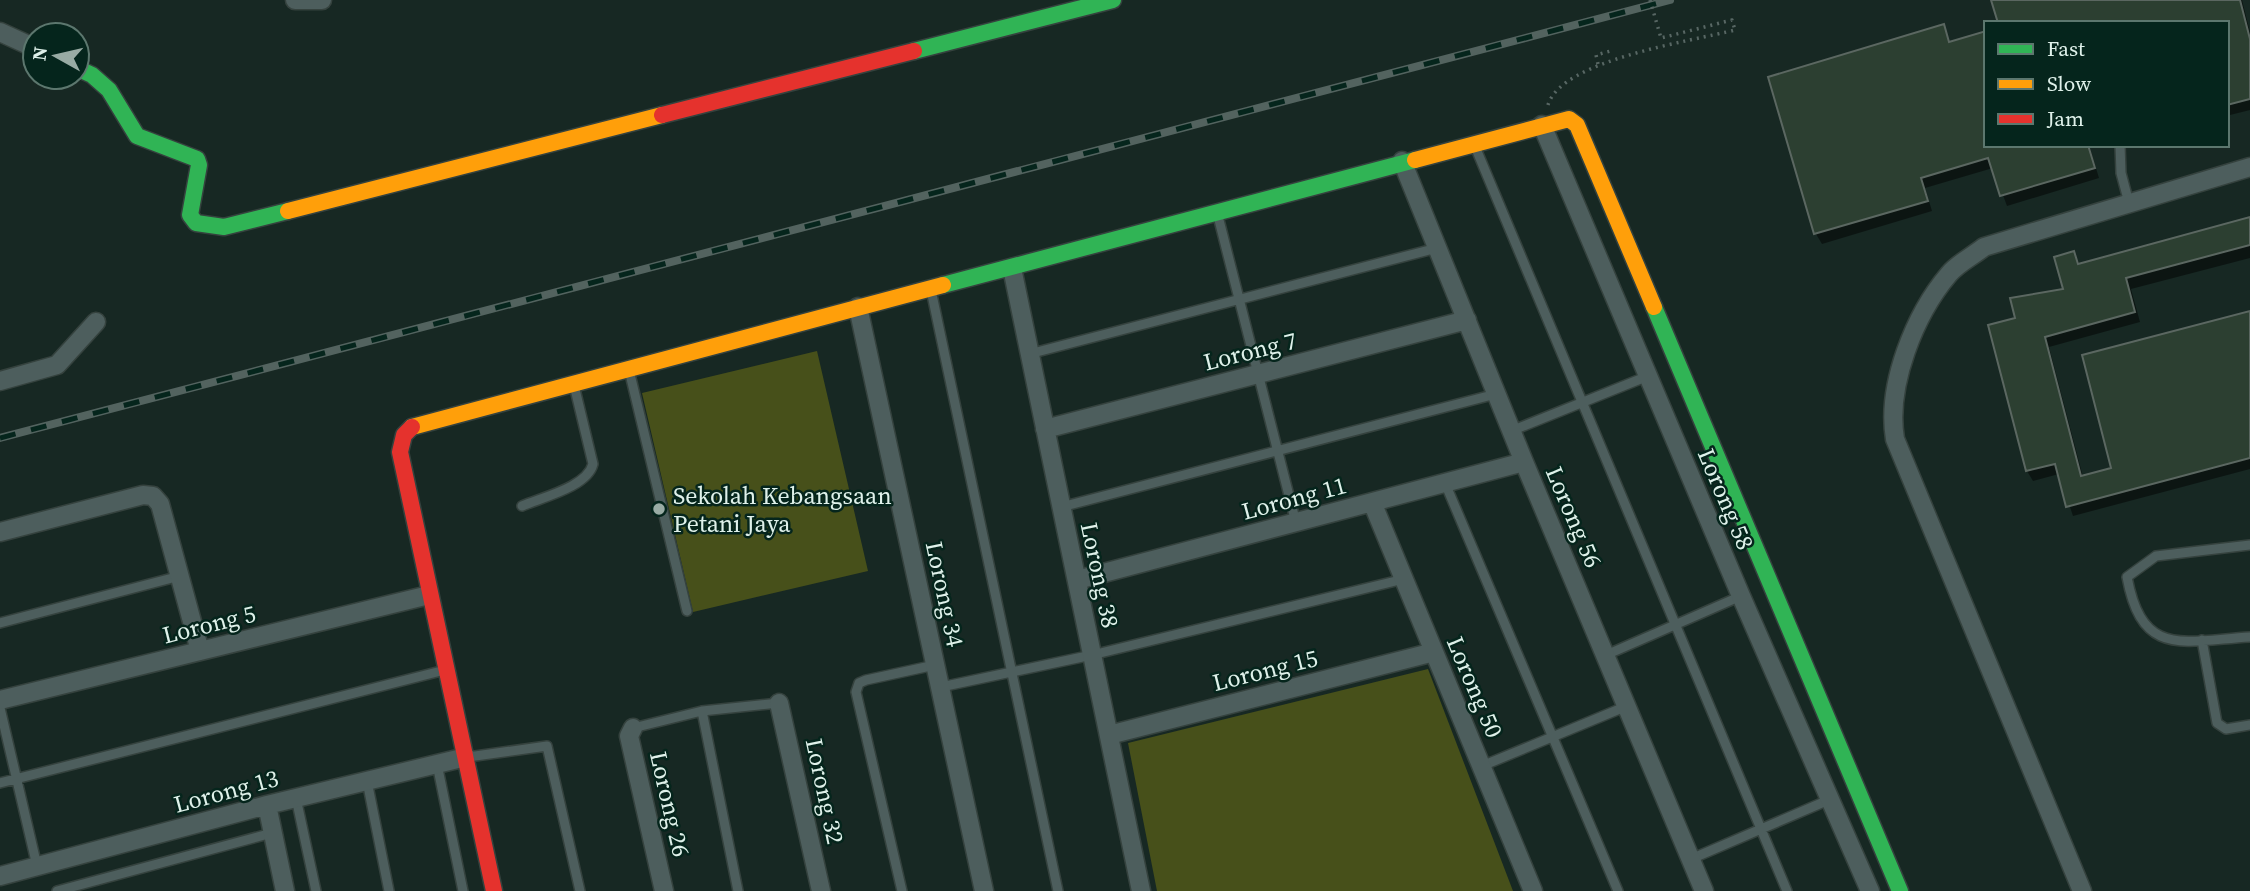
<svg xmlns="http://www.w3.org/2000/svg" width="2250" height="891" font-family="'Source Serif 4',serif">
<rect width="100%" height="100%" fill="#172823"/>
<path fill="#47501a" d="M817 351 868 571 693 612 642 393Z
M1428 669 1513 891H1157L1128 743Z"/>
<path fill="#0007" d="M1993 0H2242L2250 32V110L2230 115 2227 111V23Z
M1944 27 1986 145H2089L2099 178 2007 206 1993 168 1925 188 1932 211 1822 244 1816 234 1770 78Z
M2250 219V258L2131 289 2140 322 2049 347 2083 477 2113 469 2250 313V469L2073 516 2059 474 2033 481 2027 471 2017 319 2065 290 2074 253 2080 265Z"/>
<path fill="#2c3f31" stroke="#5b6761" stroke-width="2" d="M1991 0H2240L2250 39V99L2227 105V23H1998Z
M1944 24 1949 42 1986 31V145H2088L2095 168 2000 196 1988 158 1921 178 1928 201 1814 234 1768 77Z
M2250 217V245L2126 278 2135 312 2045 337 2081 476 2111 468 2082 355 2250 311V458L2066 507 2055 464 2026 471 1988 325 2015 318 2010 298 2063 289 2054 257 2074 251 2078 264Z"/>
<g fill="none" stroke-linecap="round" stroke-linejoin="round">
<g stroke="#35423e" stroke-width="12">
<path id="lane" d="M1474 144 1787 891
M2120 145 2121 173 2129 203
M1218 216 1296 523
M931 290 1058 891
M1029 354 1437 248
M629 370 687 611
M1511 431 1648 376
M1445 483 1618 891
M522 506C543 497 587 487 593 464L574 385
M1061 507 1496 394
M2250 545 2156 556 2127 577C2142 658 2182 641 2250 637
M0 623 180 576
M2202 640 2217 723 2226 729 2250 725
M1606 655 1741 596
M941 687 1092 655 1404 579
M0 708 37 866
M702 711 738 891
M633 728 702 711 779 703
M468 757 547 746 580 891
M437 764 463 891
M1482 766 1627 706
M367 781 389 891
M0 783 445 670
M296 798 316 891
M1691 859 1831 799
M57 891 272 833
M902 891 856 692 859 683 866 680 935 665"/>
</g>
<g stroke="#35423e" stroke-width="21">
<path id="street" d="M295 0H322
M0 32 35 48
M1542 125 1741 596 1870 891
M1402 161 1524 462 1704 891
M1012 268 1141 891
M858 307 984 891
M0 381 57 365 96 322
M1045 429 1467 320
M1372 502 1533 891
M0 532 143 495 153 496 160 504 200 651
M1077 580 1524 462
M0 700 429 595
M779 703 821 891
M633 728 629 736 664 891
M1109 735 1434 652
M267 805 285 891
M0 876 267 805 466 757
M2082 891 1895 439C1886 385 1915 314 1949 274 1958 263 1973 256 1984 247L2250 167"/>
</g>
<g stroke="#35423e" stroke-width="19">
<path id="fast" d="M914 51 1113 0
M77 68 92 75 109 90 137 136 197 159 199 165 190 215 196 223 224 227 288 211
M943 285 1415 160
M1654 307 1900 891"/>
</g>
<g stroke="#35423e" stroke-width="19">
<path id="slow" d="M1415 160 1569 119 1577 125 1654 307
M288 211 662 115
M412 427 943 285"/>
</g>
<g stroke="#35423e" stroke-width="19">
<path id="jam" d="M662 115 914 51
M412 427 404 435 400 452 494 891"/>
</g>
<path stroke="#586764" stroke-width="3.5" stroke-dasharray="2 5" stroke-linecap="butt" d="M1598 64 1596 55 1614 50
M1548 105C1561 60 1692 41 1735 30L1732 20 1661 38"/>
<use href="#lane" stroke="#4d5e5d" stroke-width="9"/>
<use href="#street" stroke="#4d5e5d" stroke-width="18"/>
<use href="#fast" stroke="#30b455" stroke-width="16"/>
<use href="#slow" stroke="#ff9f0a" stroke-width="16"/>
<use href="#jam" stroke="#e5322d" stroke-width="16"/>
<g stroke="#53635f" stroke-width="8">
<path id="rail" d="M0 438 1670 0"/>
</g>
<use href="#rail" stroke="#05251c" stroke-width="5" stroke-dasharray="16" stroke-linecap="butt"/>
<path stroke="#586764" stroke-width="3.5" stroke-dasharray="2 5" stroke-linecap="butt" d="M1650 0 1661 38"/>
</g>
<circle fill="#99aba4" stroke="#05251c" stroke-width="2.5" cx="659" cy="509" r="7"/>
<g text-anchor="middle" dominant-baseline="central" stroke-width="5" stroke-linejoin="round" paint-order="stroke">
<g font-size="24" fill="#dff1ea" stroke="#05251c">
<text transform="translate(1250 351) rotate(-14)">Lorong 7</text>
<text transform="translate(1294 498) rotate(-15)">Lorong 11</text>
<text transform="translate(1726 499) rotate(67)">Lorong 58</text>
<text transform="translate(1574 517) rotate(67)">Lorong 56</text>
<text transform="translate(1100 575) rotate(78)">Lorong 38</text>
<text transform="translate(945 594) rotate(78)">Lorong 34</text>
<text transform="translate(209 624) rotate(-14)">Lorong 5</text>
<text transform="translate(1265 670) rotate(-14)">Lorong 15</text>
<text transform="translate(1475 687) rotate(67)">Lorong 50</text>
<text transform="translate(226 791) rotate(-15)">Lorong 13</text>
<text transform="translate(825 791) rotate(78)">Lorong 32</text>
<text transform="translate(670 804) rotate(77)">Lorong 26</text>
</g>
<g font-size="24" fill="#dff1ea" stroke="#05251c" text-anchor="start">
<text x="673" y="495">Sekolah Kebangsaan<tspan x="673" dy="28">Petani Jaya</tspan></text>
</g>
</g>
<rect x="1984" y="21" width="245" height="126" fill="#05251c" stroke="#5c776e" stroke-width="2"/>
<rect x="1998" y="44" width="35" height="10" fill="#30b455" stroke="#5c776e" stroke-width="2"/>
<text x="2047" y="56" font-size="21" fill="#dff1ea">Fast</text>
<rect x="1998" y="79" width="35" height="10" fill="#ff9f0a" stroke="#5c776e" stroke-width="2"/>
<text x="2047" y="91" font-size="21" fill="#dff1ea">Slow</text>
<rect x="1998" y="114" width="35" height="10" fill="#e5322d" stroke="#5c776e" stroke-width="2"/>
<text x="2047" y="126" font-size="21" fill="#dff1ea">Jam</text>
<g transform="translate(56 56) rotate(278)"><circle r="33" fill="#05251c" stroke="#5c776e" stroke-width="2"/>
<path d="M0-5L12 26L0 18L-12 26Z" fill="#99aba4"/>
<text y="-10" font-size="19" font-weight="bold" text-anchor="middle" fill="#dff1ea">N</text>
</g>
</svg>
